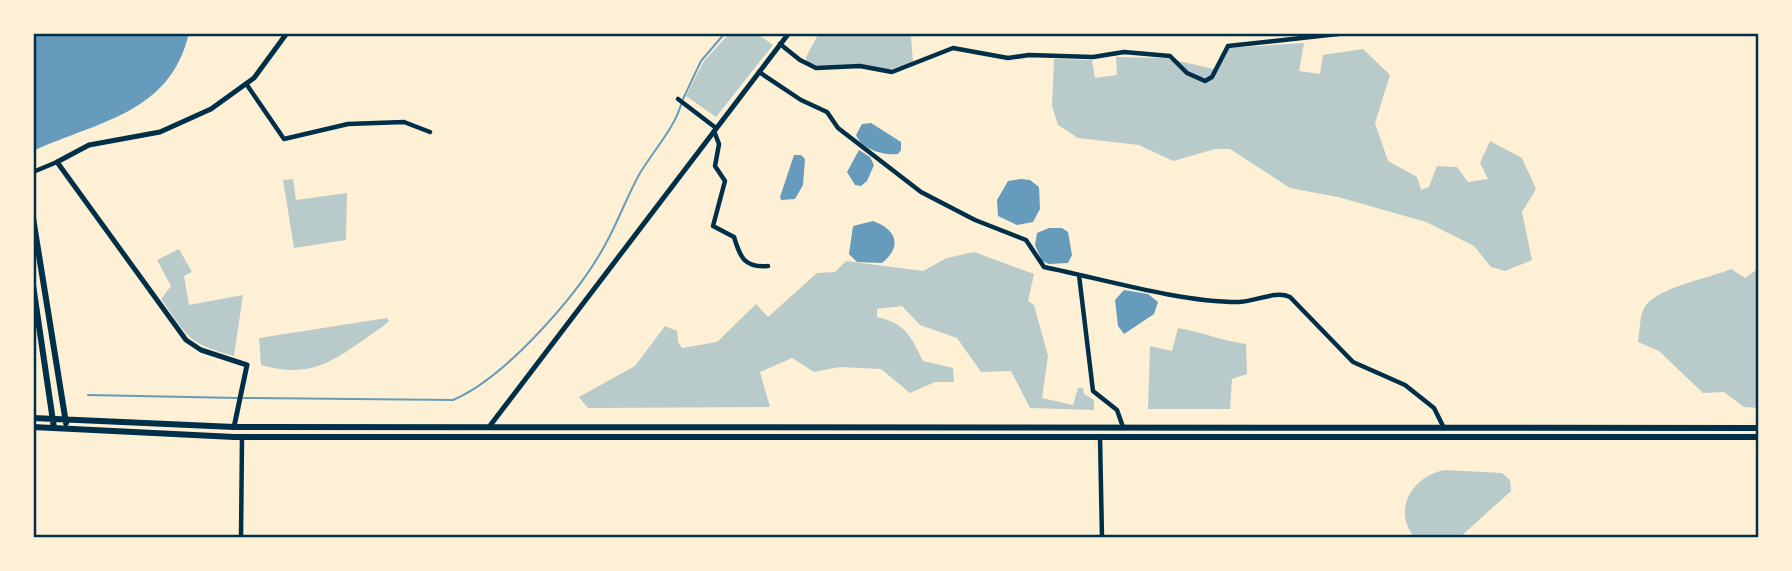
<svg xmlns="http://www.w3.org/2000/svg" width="1792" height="571" font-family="Jost,sans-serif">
<rect width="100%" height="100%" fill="#fdf0d5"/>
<path fill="#b9caca" d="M730 33H756L773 45 716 117 686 96 704 61Z
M819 33H929L911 37 913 62 889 70 863 65 822 67 807 63 806 57Z
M1304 43 1299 71 1320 74 1323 55 1363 49 1390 75 1375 123 1388 161 1417 177 1421 190 1429 187 1437 166 1457 167 1468 182 1488 179 1480 163 1490 141 1522 158 1536 189 1522 212 1532 260 1505 271 1491 267 1474 246 1426 222 1338 197 1290 188 1230 149H1215L1173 161 1139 145 1078 138 1058 125 1052 106 1054 59 1092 60 1095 78 1117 75 1116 57 1166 58 1218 70 1229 48Z
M293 179 296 200 347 193 346 240 294 248 283 180Z
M179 249 192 272 184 276 189 305 243 295 234 356C187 343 189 338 161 299L171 286 157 260Z
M974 252 1034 274 1028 301 1034 305 1048 356 1042 398 1073 405 1078 388H1083L1084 394 1094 400V410L1030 408 1011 371 981 372 957 338 920 325 902 306 877 309V317C905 323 911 336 923 361L953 368 954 382H935L910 393 881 369 840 367 814 372 792 358 760 372 770 407 588 408 579 397 635 366 665 326 677 331 678 342 682 348 717 342 756 304 768 317 817 273 835 272 846 261 923 271 947 258Z
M1759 268V408L1744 407 1724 392 1703 393 1659 351 1638 342C1640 332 1639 314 1646 305 1660 287 1710 278 1731 269L1745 278Z
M387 318 389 321 382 327C339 356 316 381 261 365L259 338Z
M1178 328C1203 332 1222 341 1246 344L1247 374 1232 379 1230 409H1148L1150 346 1172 351Z
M1445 470 1502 473 1510 480 1511 491 1459 538H1415C1391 511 1413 475 1445 470Z"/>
<path fill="#669bbc" d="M33 33H189C170 114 98 121 33 151Z
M871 123 901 142V150L898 154C883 156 862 149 856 135L862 124Z
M859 150 870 157 874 165 867 181 861 186 855 185 847 172Z
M794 155H801L805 159 803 185 795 199 781 200 780 197Z
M1021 179 1030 180 1039 187 1040 209 1033 222 1017 225 998 216 997 200 1008 181Z
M873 221C896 229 903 246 882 263L857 262 849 254 853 226Z
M1049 228H1062L1068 232 1072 255 1068 263 1049 264 1042 261 1035 245 1037 233Z
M1124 290 1148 294 1158 302 1154 314 1124 334 1118 326 1115 300Z"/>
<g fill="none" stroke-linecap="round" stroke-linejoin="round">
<path stroke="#669bbc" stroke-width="2" d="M683 99 701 61 725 33
M88 395 238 398
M244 398 453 400C505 378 578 295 605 245 618 222 627 196 640 173 654 150 673 130 681 105"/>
<path stroke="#003049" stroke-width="4.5" d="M780 44 800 60 816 68 860 66 892 72 953 48 1008 58 1029 55 1093 57 1124 52 1170 56 1187 73 1205 81 1212 77 1228 46 1347 33
M759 72 801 100 827 112 838 128 921 192 975 220 1026 240 1044 267C1103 279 1179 302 1238 302 1255 302 1275 290 1290 297L1353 362 1405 385 1434 408 1444 428
M247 85 284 139 348 124 404 122 430 132
M678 99 716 128
M714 131 719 144 715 166 725 181 713 226 734 237C740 257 744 268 768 266
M33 172 57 162
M1079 275 1093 391 1117 410 1123 427
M1100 437 1102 538
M241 538 242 437"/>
<path stroke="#003049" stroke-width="5" d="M234 427 247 365 201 350 186 340 57 162 89 145 160 132 211 109 254 78 287 33
M489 427 789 33"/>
<path stroke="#003049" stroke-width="6" d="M33 218 66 423
M33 285 54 428
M33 418 234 427 1759 428
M33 427 234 437H1759"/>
</g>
<rect width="1792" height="571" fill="none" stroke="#fdf0d5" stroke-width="70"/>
<rect x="35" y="35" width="1722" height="501" fill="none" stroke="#003049" stroke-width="2.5"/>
</svg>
